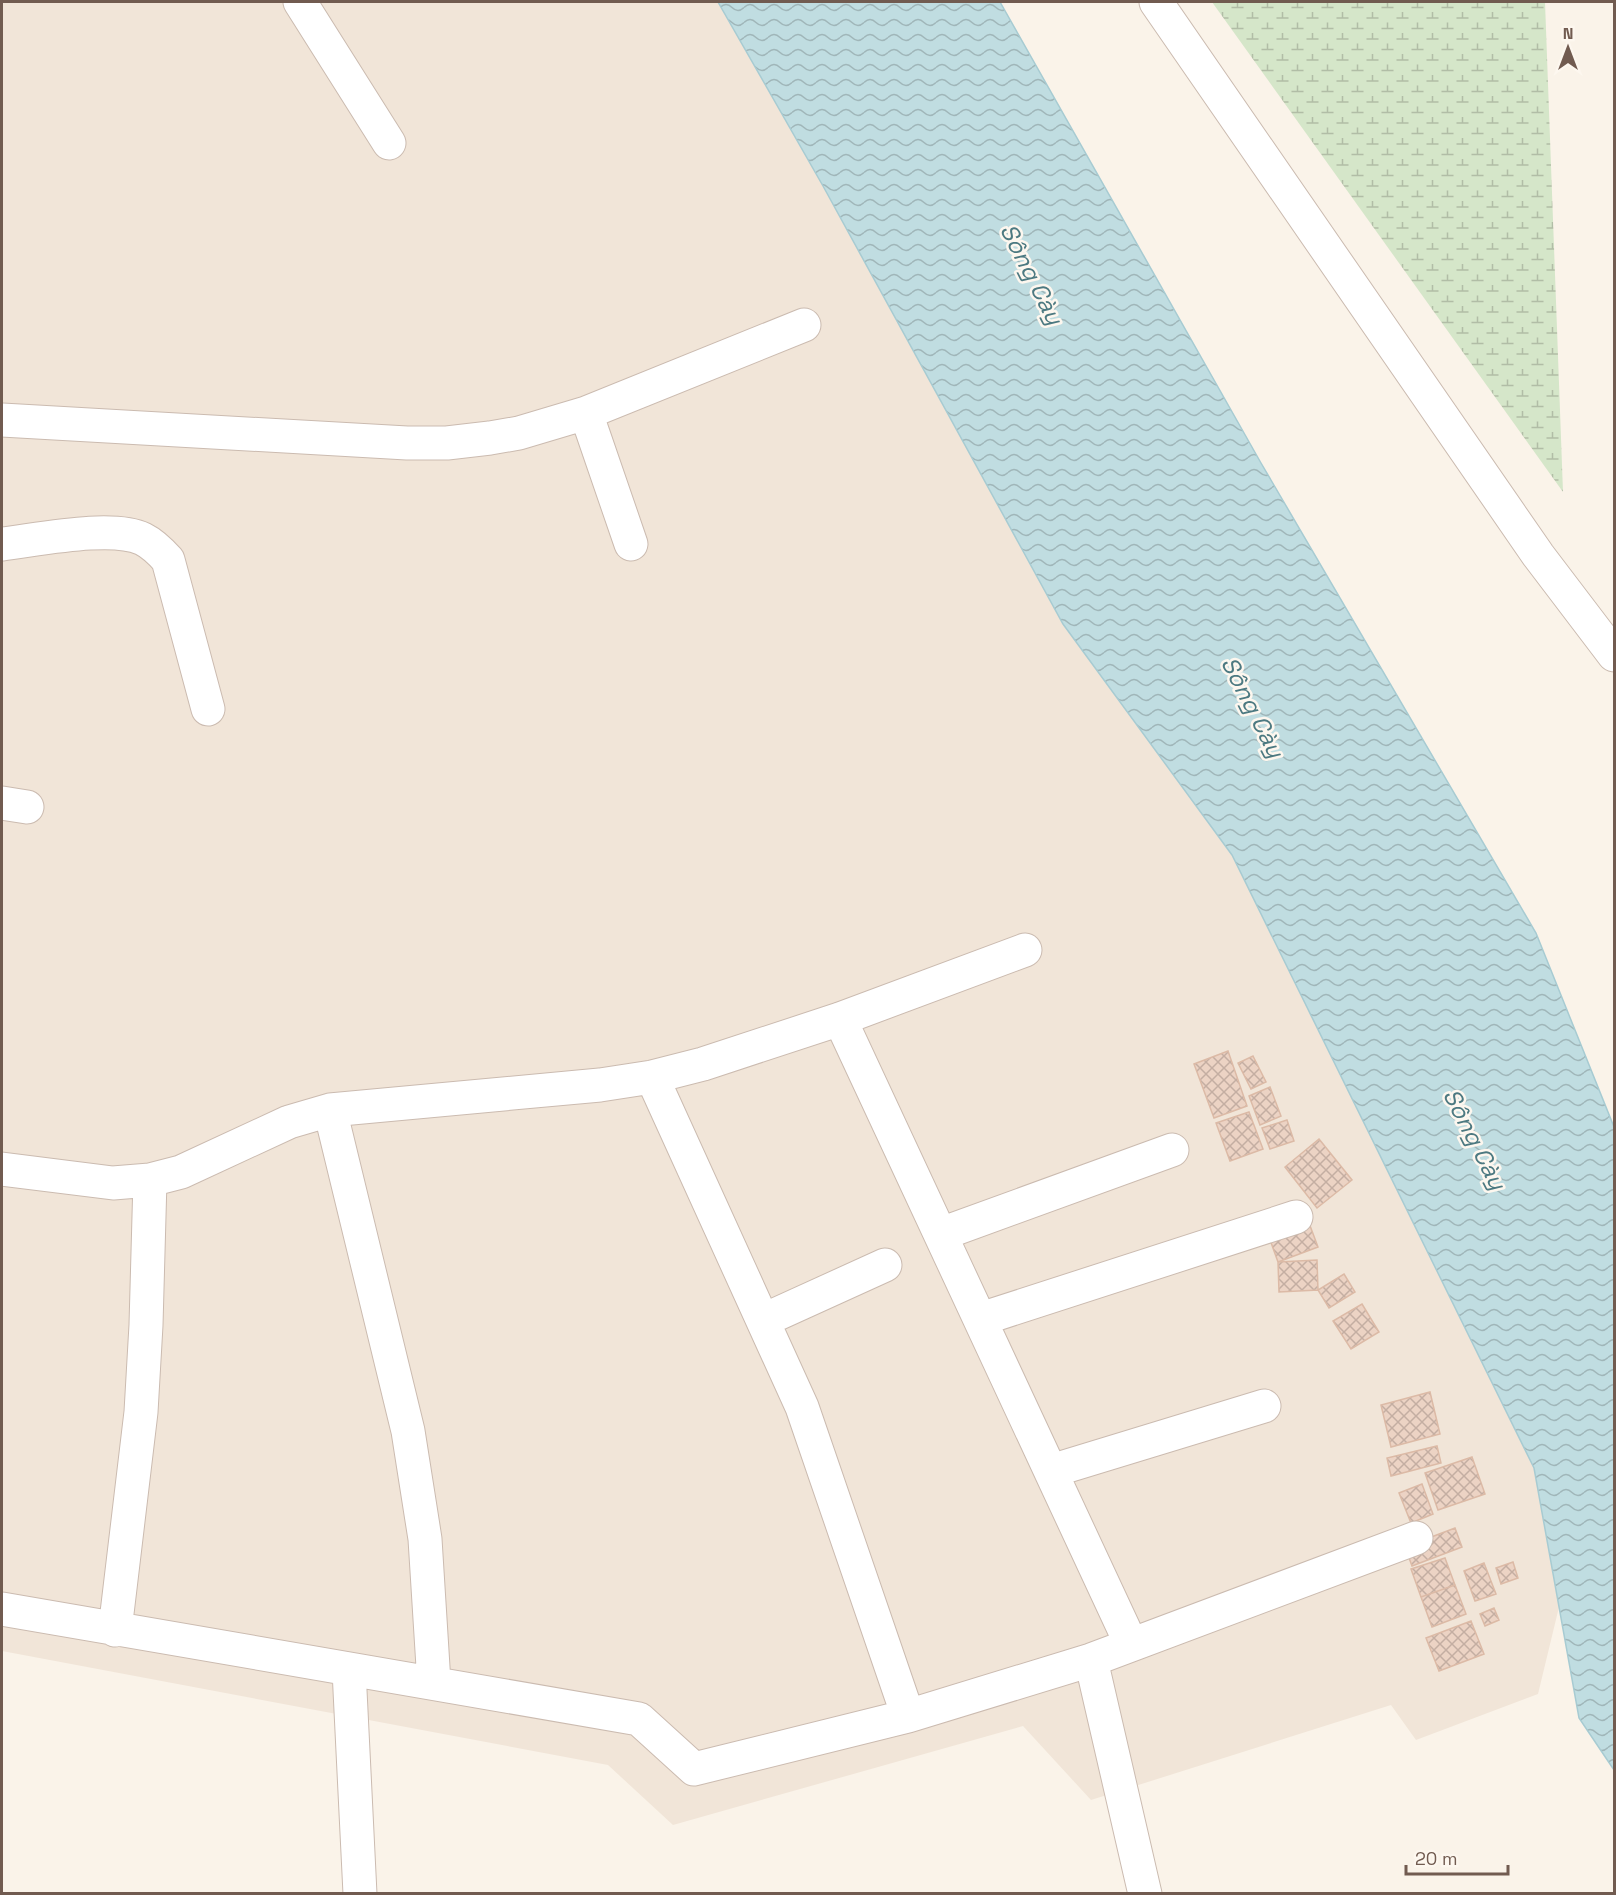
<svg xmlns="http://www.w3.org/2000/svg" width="1616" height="1895" font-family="'Space Grotesk',sans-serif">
<defs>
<pattern id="wetland-marsh" width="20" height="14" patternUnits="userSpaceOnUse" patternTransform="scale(1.5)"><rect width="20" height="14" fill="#d5e6c9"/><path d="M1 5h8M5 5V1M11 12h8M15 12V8" fill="none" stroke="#b1bda6"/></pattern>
<pattern id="water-waves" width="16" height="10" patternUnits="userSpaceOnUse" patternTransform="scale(1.5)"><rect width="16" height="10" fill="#c0dde1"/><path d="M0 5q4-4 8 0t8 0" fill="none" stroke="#a0b6b9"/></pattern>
<pattern id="building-cross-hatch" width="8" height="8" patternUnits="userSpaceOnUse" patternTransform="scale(1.5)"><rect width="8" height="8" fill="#ecd3c4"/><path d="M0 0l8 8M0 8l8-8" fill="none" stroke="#c4aea2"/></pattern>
</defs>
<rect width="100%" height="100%" fill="#faf3e9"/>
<path fill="#f1e5d8" d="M2 2H718L823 186 1063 624 1232 854 1534 1468 1559 1607 1538 1694 1416 1740 1391 1705 1091 1800 1023 1726 673 1825 608 1765 2 1651Z"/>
<path fill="url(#wetland-marsh)" d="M1212 2H1545L1563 492Z"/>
<path fill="url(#water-waves)" stroke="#a7cbd2" stroke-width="1.5" d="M718 2H1000L1261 463 1536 933 1614 1127V1770L1579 1718 1534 1468 1232 855 1063 624 823 186Z"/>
<path fill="url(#building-cross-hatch)" stroke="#dcbaa6" stroke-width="1.5" d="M1228 1051 1247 1106 1214 1118 1194 1064Z
M1253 1056 1266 1082 1251 1089 1238 1063Z
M1270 1087 1281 1116 1260 1125 1249 1096Z
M1249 1112 1263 1149 1230 1161 1216 1123Z
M1287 1120 1294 1141 1270 1149 1262 1128Z
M1319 1139 1352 1180 1317 1208 1285 1167Z
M1309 1223 1318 1247 1278 1262 1269 1237Z
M1317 1260 1318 1290 1279 1292 1278 1262Z
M1344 1274 1355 1292 1329 1308 1318 1290Z
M1362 1304 1379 1332 1351 1349 1333 1321Z
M1430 1392 1440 1434 1391 1447 1381 1405Z
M1437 1446 1441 1463 1391 1476 1387 1458Z
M1472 1457 1485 1494 1438 1510 1425 1473Z
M1422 1484 1433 1514 1411 1523 1399 1493Z
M1455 1528 1462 1547 1412 1566 1405 1547Z
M1445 1558 1455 1585 1421 1597 1411 1569Z
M1513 1562 1518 1578 1501 1584 1496 1568Z
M1484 1563 1496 1594 1475 1601 1464 1571Z
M1455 1585 1466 1614 1432 1627 1421 1597Z
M1494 1608 1499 1620 1485 1626 1480 1614Z
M1471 1621 1484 1654 1439 1671 1426 1638Z"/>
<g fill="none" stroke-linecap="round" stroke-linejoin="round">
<g stroke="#cbbbb0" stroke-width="35">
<path id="minor" d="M300 2 389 143
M1156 2 1538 555 1614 655
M586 413 631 544
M2 420 407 443H447L490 438 519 433 586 413 804 325
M2 544C37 540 112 524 143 539 153 544 160 551 168 560L208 709
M2 803 27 807
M840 1019 1131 1644
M652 1077 802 1407 908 1716
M330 1110 408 1431 425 1539 434 1683
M2 1169 113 1183 150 1180 181 1172 289 1122 330 1110 600 1085 652 1077 703 1064 840 1019 1025 950
M941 1234 1172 1150
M981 1319 1296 1217
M764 1320 885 1265
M1051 1471 1264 1406
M2 1609 639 1719 694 1769 908 1716 1091 1660 1416 1538
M115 1630 141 1412 146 1325 150 1180
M1091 1660 1145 1894
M349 1670 360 1894"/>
</g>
<use href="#minor" stroke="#fff" stroke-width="33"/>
</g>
<g text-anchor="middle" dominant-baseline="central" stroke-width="5" stroke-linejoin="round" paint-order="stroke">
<g font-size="24" font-style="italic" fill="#4c7981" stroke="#fdf7ef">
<text transform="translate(1032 274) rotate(63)">Sông Cày</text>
<text transform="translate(1253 707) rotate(63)">Sông Cày</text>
<text transform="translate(1475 1139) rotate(63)">Sông Cày</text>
</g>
</g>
<rect width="1616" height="1895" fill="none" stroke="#715b50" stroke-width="6"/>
<g transform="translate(1568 48)" stroke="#fdf7ef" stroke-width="4.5" paint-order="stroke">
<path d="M0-4.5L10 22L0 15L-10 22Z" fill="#715b50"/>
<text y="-9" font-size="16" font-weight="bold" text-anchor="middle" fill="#715b50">N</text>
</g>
<path d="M1406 1865v9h102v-9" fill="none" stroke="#715b50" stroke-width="3"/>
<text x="1415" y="1865" font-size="18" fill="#715b50" stroke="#fdf7ef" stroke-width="4.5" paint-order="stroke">20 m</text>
</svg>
